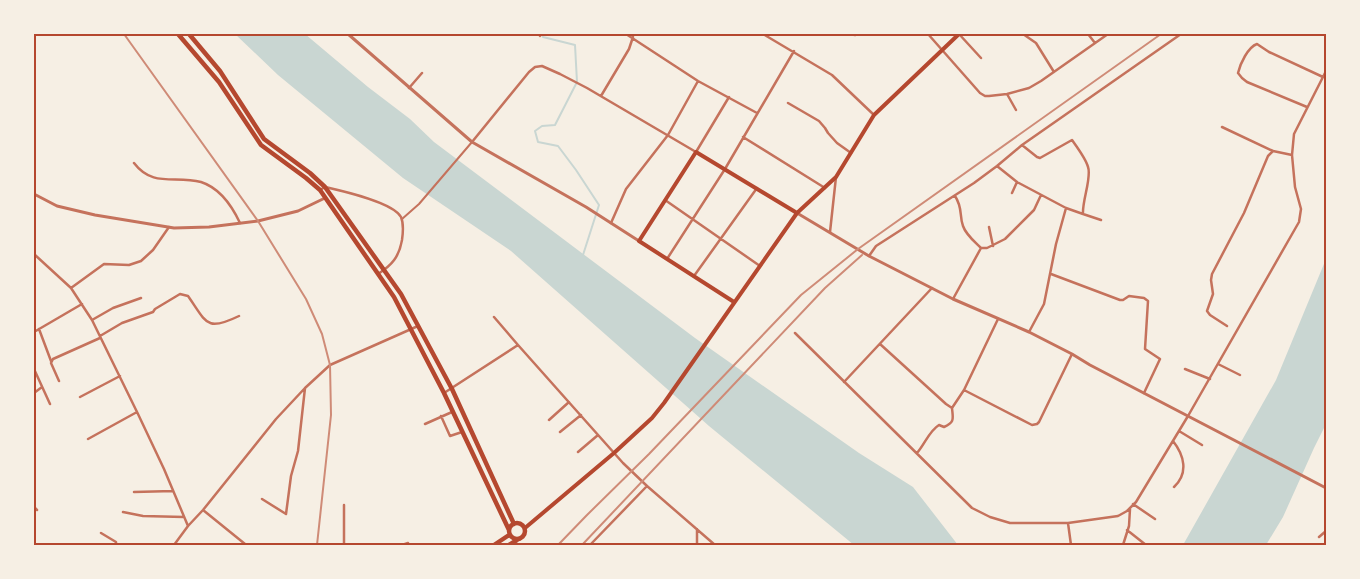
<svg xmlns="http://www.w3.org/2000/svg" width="1360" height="579" font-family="Lato,sans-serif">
<rect width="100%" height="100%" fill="#f6efe4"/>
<path fill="#c9d6d2" d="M235 34H305L368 87 410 119 434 142 695 338 859 453 913 487 958 545H854L709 426 511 251 403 178 278 75Z
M1326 259V424L1314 448 1283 517 1266 545H1183L1276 380Z"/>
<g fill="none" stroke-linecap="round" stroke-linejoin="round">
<path stroke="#c9d6d2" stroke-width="2" d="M542 34 543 37 575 45 577 82 555 125 542 126 535 131 538 142 558 146 576 170 599 205 583 255"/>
<path stroke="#c5725c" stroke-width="2" d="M402 219 419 204 472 142"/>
<path stroke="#c5725c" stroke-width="2.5" d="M539 34 540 36
M626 34 698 81 757 113
M763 34 832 75 874 115
M849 34 855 35 858 34
M928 34 980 93 985 96H989L1007 94 1029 88 1041 81 1108 34
M959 34 981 58
M1023 34 1036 43 1054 72
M1088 34 1095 43
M409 88 422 73
M1007 94 1016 110
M601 96 629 49 633 37
M788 103 819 121 825 128 828 133 837 143 851 153
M1307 107 1247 82 1242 78 1238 73C1240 64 1248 47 1257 44L1269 52 1323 77
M1222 127 1273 151
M743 137 825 188
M472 142 529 72 535 67 542 66 560 74 587 88 696 152 729 97
M134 163C153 188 175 175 201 182 220 188 232 206 240 223
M997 166 1017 182 1066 208 1083 214C1082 201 1092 177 1088 167 1086 159 1077 147 1072 140L1040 158 1037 157 1022 145
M320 190 325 187C342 191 393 202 401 217 404 224 403 233 402 240 399 257 392 265 378 274
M1012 193 1017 182
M955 196C963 208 959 215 963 226 966 235 975 242 981 248
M665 200 760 266
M1083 214 1101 220
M611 223 626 189 668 135 698 81
M989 227 993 246
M830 232 836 177
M981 248H987L1005 239 1034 210 1041 195
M34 254 71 288 92 320 138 414 164 469 188 526
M869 256 876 246 974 183 997 166 1022 145 1181 34
M667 259 725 169 794 51
M1051 274 1120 300H1123L1129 296 1144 298 1148 301 1145 349 1160 359 1144 393
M694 276 757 188
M71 288 104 264 129 265 141 261 153 250 169 227
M953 299 981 248
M494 317 518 345 623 463 647 486 715 545
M92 320 113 308 141 298
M1227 326 1210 315 1207 311 1213 294 1211 280 1212 274 1244 213 1268 156 1273 151 1292 155
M39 329 51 361
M34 332 82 304
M1029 332 1044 304 1056 244 1066 208
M795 333 972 508 990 517 1010 523H1068L1118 516 1127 511 1136 502 1188 416 1299 222 1301 209 1295 187 1292 155 1294 134 1326 71
M100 336 122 323 153 312 155 309 180 294 188 296C207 323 206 332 239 316
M880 344 946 404 952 408
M1218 364 1240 375
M34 369 50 404
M1185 369 1210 379
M59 381 51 363 53 359 100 338
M844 382 932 288
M964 390 1032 425 1037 424 1039 422 1072 354
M34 393 42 387
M444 393 518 345
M80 397 120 376
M952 408 964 390 998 319
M441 416 450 436 462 432
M549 420 569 402
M425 424 452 412
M1179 431 1202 445
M560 432 581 415
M88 439 137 412
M1173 441C1184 455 1189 473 1174 487
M578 452 598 435
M917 453C925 444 929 431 939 425L944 427C955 422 953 419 952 408
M134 492 173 491
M262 499 286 514 291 476 298 451 305 388
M1133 504 1155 519
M34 507 37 510
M203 510 245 544 252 545
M123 512 143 516 184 517
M1326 513V520
M1068 523 1071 545
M1127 530 1146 545
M101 533 116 542V545
M1319 537 1326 531
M174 545 188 526 203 510 276 419 305 388 330 365 418 326
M344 545V505
M344 545H357
M402 545 408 543
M590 545 647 486
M697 545V529
M1123 545 1129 526 1130 509"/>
<path stroke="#c5725c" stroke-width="3" d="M348 34 472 142 586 207 639 241
M34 194 57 206 95 215 174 228 209 227 258 221 298 211 325 198
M797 213 869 256 953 299 1029 332 1072 354 1090 365 1326 488"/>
<path stroke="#b5482f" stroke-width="4" d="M734 302 639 241 696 152 797 213
M525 528 614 453 652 418 664 403 797 213 836 177 874 115 959 34"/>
<path stroke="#b5482f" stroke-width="4.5" d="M178 34 219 82 261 145 306 178 320 190 394 297 444 393 509 530
M189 34 220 71 264 139 310 173 325 187 401 294 452 389 514 524
M509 531a8 8 0 1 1 16 0a8 8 0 1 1-16 0Z
M494 545 509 535
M509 545 517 540"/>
<path stroke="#cf8b77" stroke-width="2" d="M124 34 258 221 306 299 322 334 330 365 331 415 317 545
M558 545 587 515 649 454 801 295 858 249 1161 34
M582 545 825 288 862 255"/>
</g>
<rect width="1360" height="579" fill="none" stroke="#f6efe4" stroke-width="70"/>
<rect x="35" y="35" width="1290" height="509" fill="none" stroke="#b5482f" stroke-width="2"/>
</svg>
